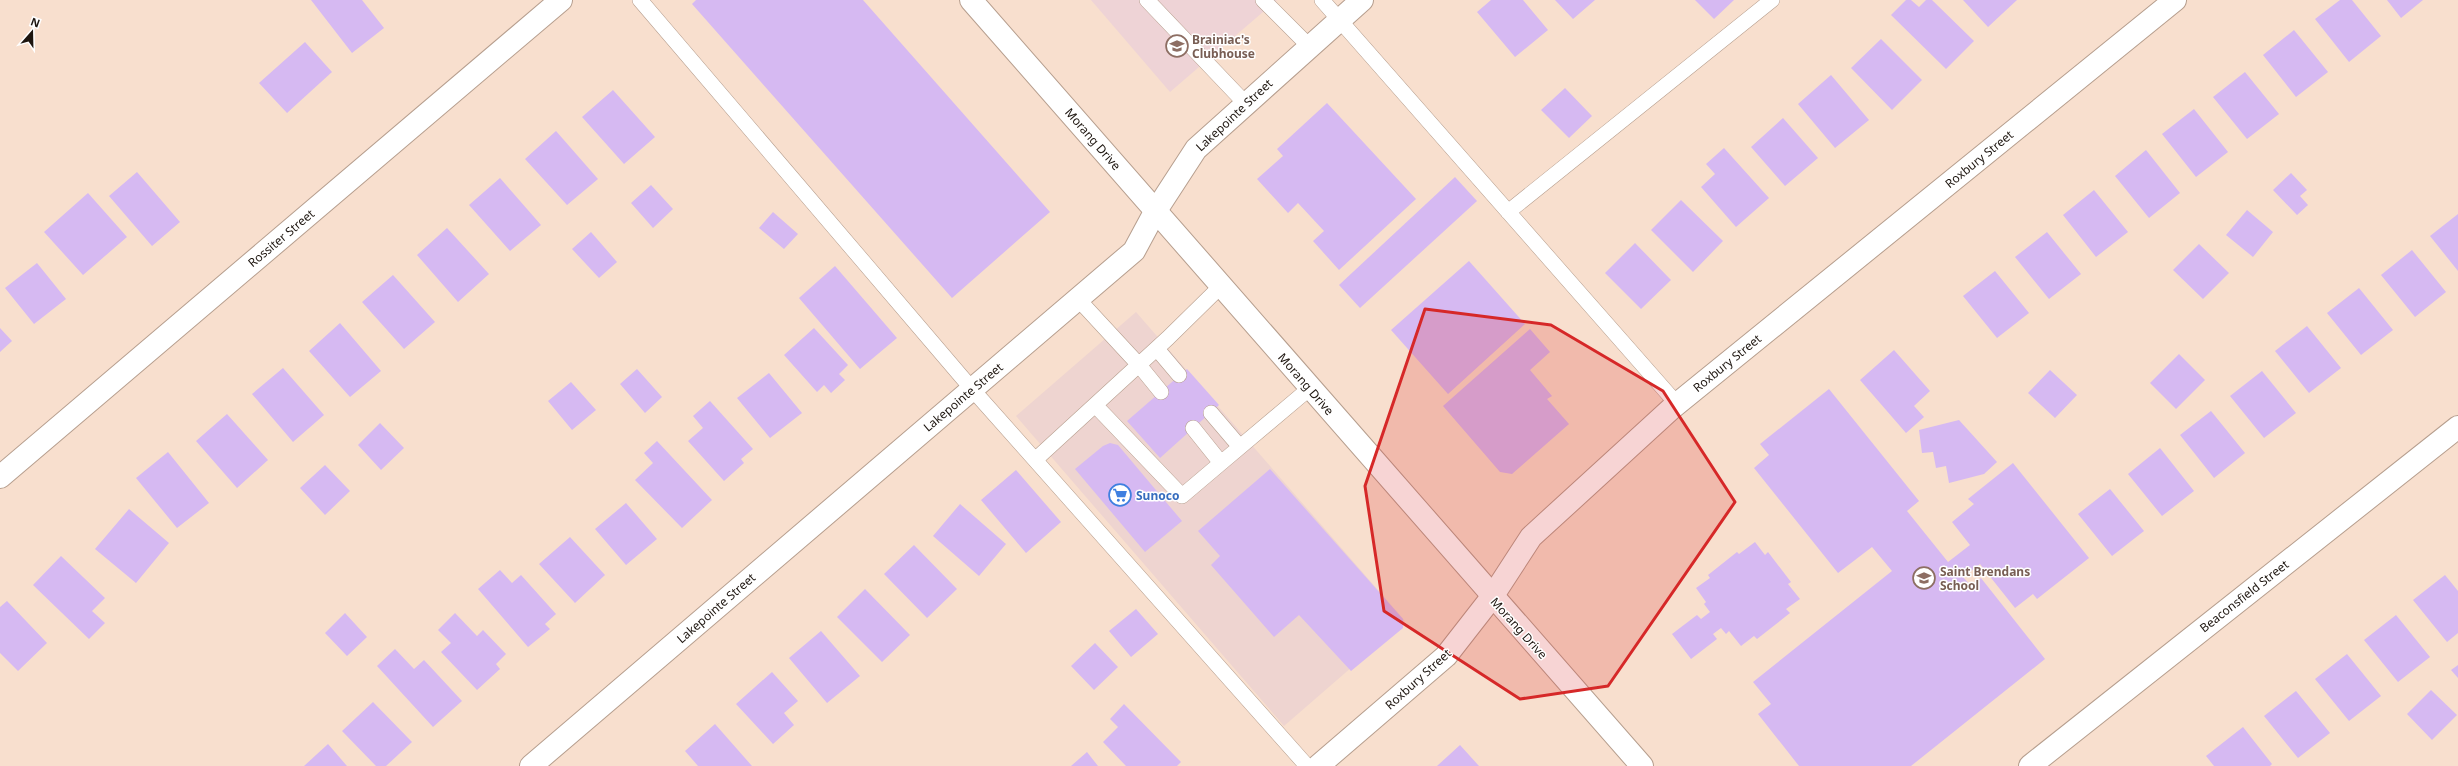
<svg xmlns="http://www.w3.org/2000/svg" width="2458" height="766" font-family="'Noto Sans',sans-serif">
<rect width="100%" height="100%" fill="#f8dfce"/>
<path fill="#eed4d0" d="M1136 312 1405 621 1284 726 1016 416Z"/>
<path fill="#eed3d6" d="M1091 0H1277L1170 92Z"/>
<path fill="#d6b9f2" d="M311 0H362L384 28 352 53Z
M696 0H863L1050 212 952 298 692 4Z
M1491 0H1523L1548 30 1515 57 1477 12Z
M1555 0H1595L1573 19Z
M1695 0H1734L1714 19Z
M1906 0H1911L1919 7 1926 0H1932L1974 41 1946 69 1891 15Z
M1963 0H2017L1988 27Z
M2340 0H2352L2381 36 2349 62 2315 19Z
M2387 0H2423L2401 18Z
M2294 30 2328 72 2296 97 2263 55Z
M1881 39 1922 80 1892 110 1851 68Z
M305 42 332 72 287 113 259 83Z
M2245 72 2279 114 2247 139 2213 97Z
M1831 75 1869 120 1835 148 1798 104Z
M1565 88 1592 116 1569 138 1541 110Z
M613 90 655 137 624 164 582 117Z
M1327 103 1416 199 1339 270 1313 241 1324 231 1298 203 1288 213 1257 179 1283 156 1277 149Z
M2194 109 2228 152 2196 177 2162 134Z
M1783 118 1818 158 1785 186 1751 147Z
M556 131 598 179 567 205 525 159Z
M1724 148 1769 198 1736 227 1701 187 1715 174 1706 164Z
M2146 150 2180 193 2149 218 2115 176Z
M137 172 180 222 152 246 109 196Z
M2291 173 2307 190 2300 196 2308 205 2297 215 2273 190Z
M1455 177 1477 201 1360 308 1339 285Z
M500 178 541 225 510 251 469 205Z
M651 185 673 209 653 228 631 203Z
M2094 190 2128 232 2096 257 2063 215Z
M88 193 127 237 83 275 44 232Z
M1681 200 1723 241 1693 272 1651 230Z
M2247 210 2273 232 2253 257 2226 235Z
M773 212 798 234 784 249 759 228Z
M2458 214V271L2430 236Z
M447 228 489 274 458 302 417 255Z
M591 232 617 262 599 278 572 249Z
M2047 232 2081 274 2049 299 2015 257Z
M1635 243 1671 280 1641 309 1605 273Z
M2199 244 2229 273 2203 299 2173 270Z
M2412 250 2446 292 2415 317 2381 275Z
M1469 261 1525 324 1448 394 1391 330Z
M37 263 66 299 34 324 5 288Z
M835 266 897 338 860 369 799 298Z
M1995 271 2029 313 1997 338 1963 296Z
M393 275 435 322 404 349 362 302Z
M2359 288 2393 330 2361 355 2327 313Z
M340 323 381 371 350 397 309 351Z
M2307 326 2341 368 2309 393 2275 351Z
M0 328 12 341 0 352Z
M814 328 848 365 839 374 845 380 831 393 824 385 817 392 784 355Z
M1530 329 1550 352 1530 370 1552 396 1547 399 1569 424 1512 474 1500 472 1443 406Z
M1894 350 1930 391 1914 406 1924 417 1906 433 1860 380Z
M2179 354 2205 380 2176 409 2150 383Z
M283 368 324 415 293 442 252 394Z
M637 369 662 397 645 413 620 384Z
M1187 369 1219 405 1160 458 1127 421Z
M2050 370 2077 395 2055 418 2028 393Z
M2262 371 2296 413 2264 438 2230 396Z
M769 373 802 413 770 438 737 398Z
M571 382 596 410 572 430 548 401Z
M1829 389 1919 501 1907 511 1948 562 1970 545 1952 522 1974 504 1968 499 2013 463 2089 558 2037 599 2033 594 2015 608 1980 564 1963 577 1971 586 1981 578 2045 659 1911 766H1799L1758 714 1771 704 1753 682 1892 571 1872 547 1838 573 1754 468 1769 455 1760 444Z
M710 401 753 449 741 459 744 463 724 481 688 441 703 428 693 416Z
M2211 411 2245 453 2214 478 2180 435Z
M227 414 268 460 237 488 196 441Z
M1959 420 1997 462 1984 474 1949 483 1946 466 1936 468 1933 452 1922 453 1919 430Z
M380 423 404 448 381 470 358 445Z
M657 441 712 500 682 528 635 480 653 463 644 453Z
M1110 443 1118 445 1182 521 1145 552 1075 469 1103 446Z
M2160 448 2194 491 2162 516 2128 474Z
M168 452 209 503 177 528 136 478Z
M325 465 350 491 325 515 300 488Z
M1270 469 1403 619V628L1351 671 1299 615 1274 637 1211 565 1220 556 1198 531Z
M1016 470 1061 522 1026 553 981 500Z
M2110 489 2144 531 2112 556 2078 514Z
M626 503 657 539 626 565 595 529Z
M960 504 1006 544 979 576 933 536Z
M129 509 169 543 136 583 95 549Z
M570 537 605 575 575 603 539 564Z
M1755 542 1765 555 1768 552 1791 582 1788 584 1800 599 1786 609 1790 613 1757 639 1754 636 1741 646 1729 631 1726 634 1721 628 1713 634 1717 639 1691 659 1672 634 1697 615 1701 619 1710 612 1704 604 1706 602 1696 588 1710 578 1708 575 1737 552 1739 554Z
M914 545 957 589 927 618 884 574Z
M61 556 105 598 92 611 105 623 89 639 33 585Z
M500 570 512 583 521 575 556 614 545 624 550 629 528 647 478 589Z
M2445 575 2458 591V633L2447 642 2413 600Z
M865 589 910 635 882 662 837 617Z
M7 601 47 643 18 671 0 653V607Z
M1136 609 1158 634 1131 657 1109 631Z
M345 613 367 637 347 656 325 633Z
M455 613 477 636 483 630 506 654 496 664 500 669 477 690 441 652 451 643 438 630Z
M2396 615 2430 657 2398 682 2364 640Z
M821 631 860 676 827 703 789 658Z
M1095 643 1118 667 1094 690 1071 666Z
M395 649 414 669 424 660 462 701 433 727 377 666Z
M2347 654 2381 696 2349 721 2315 679Z
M2458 665V678L2451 670Z
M772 672 798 701 784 713 794 725 773 744 736 704Z
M2431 690 2457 715 2432 740 2407 714Z
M2296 691 2330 733 2298 758 2264 716Z
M373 702 412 742 386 766H376L342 731Z
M1124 704 1181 762 1177 766H1126L1103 742 1118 727 1110 719Z
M715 724 752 766H698L685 751Z
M2243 727 2272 764 2270 766H2214L2206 756Z
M328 744 347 766H304Z
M1460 745 1479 766H1437Z
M1087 752 1098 766H1071Z"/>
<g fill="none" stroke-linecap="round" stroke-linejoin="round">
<g stroke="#b69e8e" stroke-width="16">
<path id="service" d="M640 0 972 389 1307 766
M1147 0 1246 104
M1263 0 1309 46
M1322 0 1677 404
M1508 212 1772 0
M1078 299 1139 365 1161 392
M1157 349 1179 375
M1095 405 1182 496 1221 463
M1211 413 1240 447
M1193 428 1221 463 1310 388
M1035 460 1168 338 1221 286"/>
</g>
<g stroke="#b69e8e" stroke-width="24">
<path id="minor" d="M0 477 561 0
M531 766 1134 251 1155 212 1196 149 1362 0
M1318 766 1446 656 1492 597 1531 537 1672 408 2175 0
M2030 766 2458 427"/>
</g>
<g stroke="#b69e8e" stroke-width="24">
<path id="tertiary" d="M971 0 1642 766"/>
</g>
<use href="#service" stroke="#fff" stroke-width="15"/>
<use href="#minor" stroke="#fff" stroke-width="22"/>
<use href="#tertiary" stroke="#fff" stroke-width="22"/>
</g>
<path fill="#d62828" fill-opacity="0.2" stroke="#d62828" stroke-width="3" stroke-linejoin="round" d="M1425 309 1551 325 1663 391 1735 502 1608 686 1520 699 1384 611 1365 486Z"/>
<defs>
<g id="school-ring" transform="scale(1.15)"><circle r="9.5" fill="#fff" stroke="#8d6e63" stroke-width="1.5"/><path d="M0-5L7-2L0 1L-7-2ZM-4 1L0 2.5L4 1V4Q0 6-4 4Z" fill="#8d6e63"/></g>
<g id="supermarket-ring" transform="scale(1.15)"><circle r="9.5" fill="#fff" stroke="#3f7fe0" stroke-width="1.5"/><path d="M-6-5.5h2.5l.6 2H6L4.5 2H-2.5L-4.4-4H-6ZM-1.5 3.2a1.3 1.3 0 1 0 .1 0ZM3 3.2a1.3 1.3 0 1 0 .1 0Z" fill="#3f7fe0"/></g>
</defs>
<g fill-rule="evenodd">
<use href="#school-ring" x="1177" y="46"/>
<use href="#supermarket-ring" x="1120" y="495"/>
<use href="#school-ring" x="1924" y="578"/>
</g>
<g text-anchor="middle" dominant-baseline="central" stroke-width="3" stroke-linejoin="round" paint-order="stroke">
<g font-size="12" font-weight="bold" fill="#785e54" stroke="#fff" text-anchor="start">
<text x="1192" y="39">Brainiac's<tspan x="1192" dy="14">Clubhouse</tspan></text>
<text x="1940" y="571">Saint Brendans<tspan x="1940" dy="14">School</tspan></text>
</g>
<g font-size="12" fill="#1d150f" stroke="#fff">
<text transform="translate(1234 115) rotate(-43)">Lakepointe Street</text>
<text transform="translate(1093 139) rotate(49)">Morang Drive</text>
<text transform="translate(1979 159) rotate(-39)">Roxbury Street</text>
<text transform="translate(281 238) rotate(-40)">Rossiter Street</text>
<text transform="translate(1727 363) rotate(-39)">Roxbury Street</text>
<text transform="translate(1306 384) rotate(49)">Morang Drive</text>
<text transform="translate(963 397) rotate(-40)">Lakepointe Street</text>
<text transform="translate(2244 596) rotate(-38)">Beaconsfield Street</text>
<text transform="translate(716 608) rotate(-41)">Lakepointe Street</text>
<text transform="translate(1519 628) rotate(48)">Morang Drive</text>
<text transform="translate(1418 679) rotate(-42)">Roxbury Street</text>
</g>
<g font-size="12" font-weight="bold" fill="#366cbe" stroke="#fff" text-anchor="start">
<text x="1136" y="495">Sunoco</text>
</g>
</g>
<g transform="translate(32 32) rotate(20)" stroke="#ffffff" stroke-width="3" paint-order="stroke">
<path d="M0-3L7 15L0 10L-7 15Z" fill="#1d150f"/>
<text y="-6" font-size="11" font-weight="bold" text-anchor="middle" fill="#1d150f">N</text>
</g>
</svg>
